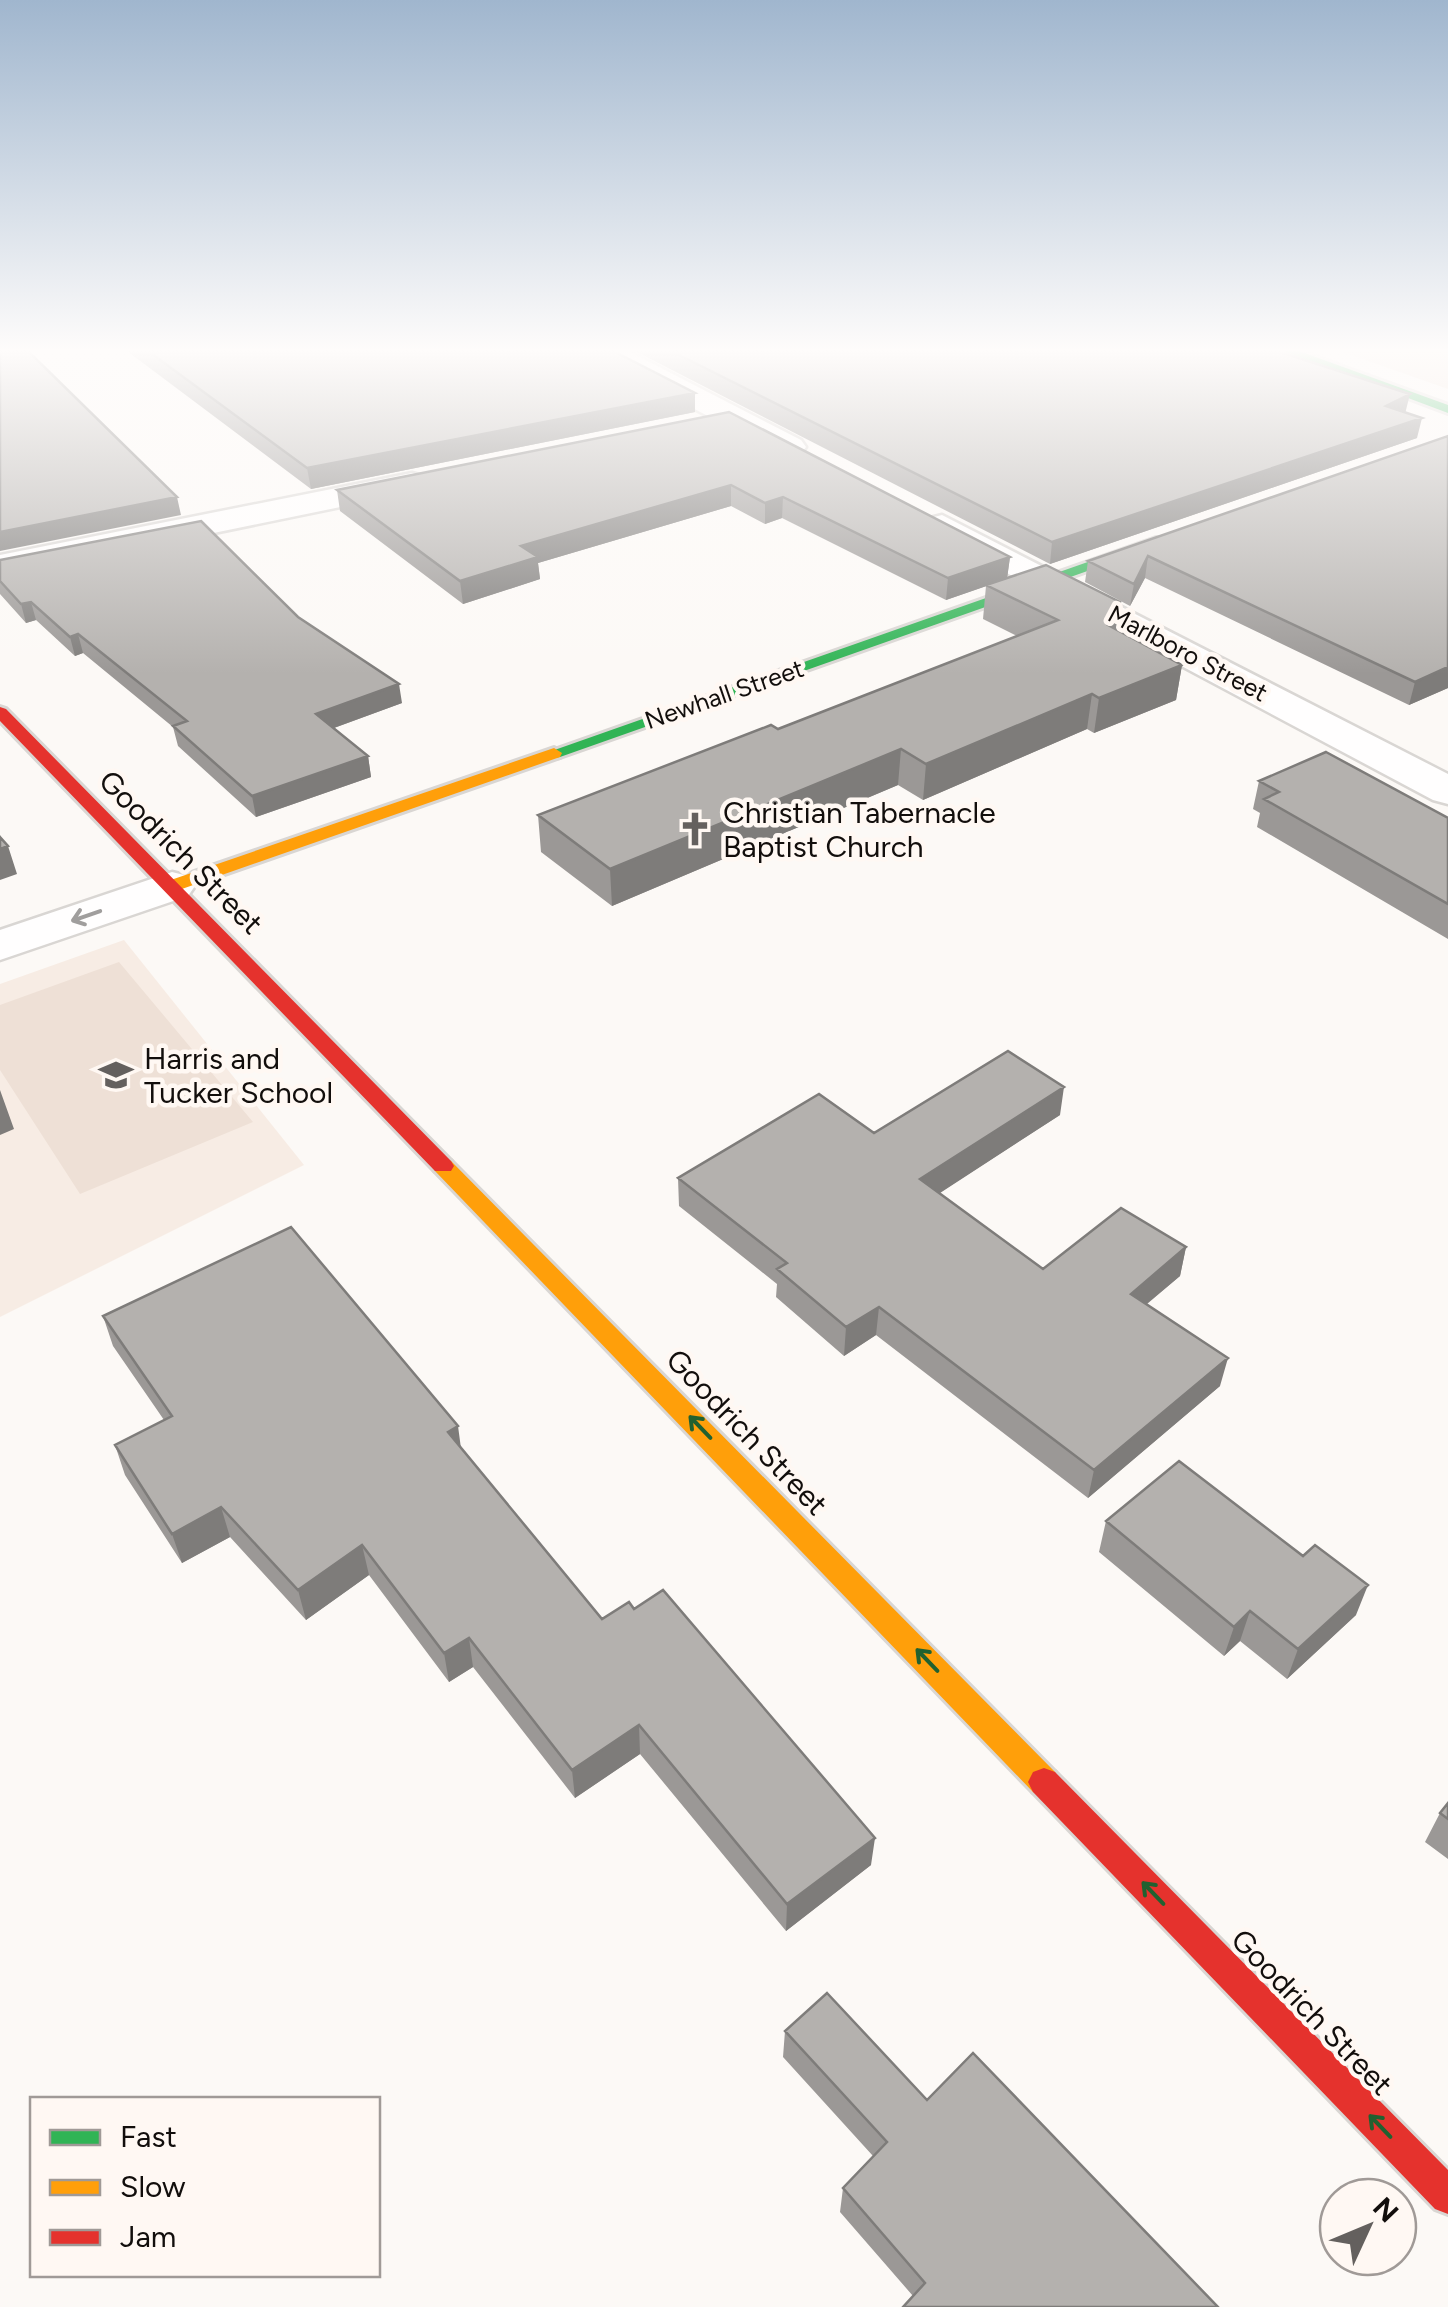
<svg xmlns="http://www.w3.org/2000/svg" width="1448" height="2307" font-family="Figtree,sans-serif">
<rect width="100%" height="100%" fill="#fcf9f6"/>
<path fill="#f7ece4" d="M124 940 304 1165 0 1317V984Z"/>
<path fill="#eee0d6" d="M1340 351H1448V389Z
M119 962 253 1122 80 1194 0 1070V1005Z"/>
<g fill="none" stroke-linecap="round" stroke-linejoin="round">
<g stroke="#d9d6d3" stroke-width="5">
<path id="street" d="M593 351H628L801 440 806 447 801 454H779L597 357Z
M412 473 423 476 428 483 423 490 0 577V555Z
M942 515 1448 774V804L1433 800 930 532 925 525 930 518Z
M172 872 188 876 195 886 188 896 0 960V930Z"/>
</g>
<g stroke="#d9d6d3" stroke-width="6">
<path id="fast" d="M1283 351H1299L1448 405V413Z
M1156 538 1161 539V545L560 757 554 758 546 753Z"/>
</g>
<g stroke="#d9d6d3" stroke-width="6">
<path id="slow" d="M554 748 562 753 560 757 179 890H165L163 886 165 882Z
M443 1158 451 1161 1055 1772 1060 1782 1055 1792 1044 1796 1033 1792 435 1171 432 1166 435 1161Z"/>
</g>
<g stroke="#d9d6d3" stroke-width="6">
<path id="jam" d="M0 707 6 709 451 1161 454 1166 451 1171H435L0 721Z
M1044 1768 1055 1772 1448 2170V2214L1435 2209 1033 1792 1028 1782 1033 1772Z"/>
</g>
<use href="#street" fill="#fffefe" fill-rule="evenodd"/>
<use href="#fast" fill="#30b455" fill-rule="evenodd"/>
<use href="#slow" fill="#ff9f0a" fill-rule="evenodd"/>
<use href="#jam" fill="#e5322d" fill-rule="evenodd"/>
</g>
<path fill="#9b9896" d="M127 351H613L695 393V412L311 489Z
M635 351H1277L1405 412 1417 438 1050 564Z
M729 412 1010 557 1007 578 1116 629 1182 665 1176 700 1094 733 1087 729 923 800 898 785 612 906 541 852 538 815 778 729 1017 636 983 619 986 586 946 600 782 518 765 524 731 506 538 563 540 579 463 604 340 511 337 490Z
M1448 436V688L1409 705 1145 578 1130 606 1085 582 1088 561Z
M0 560 298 617 402 703 334 728 368 756 371 777 256 817 178 746 173 727 83 653 75 656 36 620 26 623 0 594Z
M1259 781 1448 818V939L1257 827 1260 813 1253 809Z
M1060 1115 939 1193 1043 1269 1186 1247 1180 1276 1147 1304 1220 1386 1088 1498 876 1335 844 1356 776 1297 777 1284 679 1206 678 1178 874 1133Z
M103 1316 461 1448 602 1619 634 1609 871 1865 786 1931 640 1754 575 1798 473 1667 449 1682 369 1575 306 1620 230 1537 182 1563 125 1475 115 1445 164 1420 113 1346Z
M1106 1521 1356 1615 1287 1679 1240 1641 1224 1656 1099 1552Z
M1448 1803V1859L1425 1842 1440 1813Z
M785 2031 927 2100 1218 2307 913 2296 840 2212 843 2188 873 2156 783 2057Z"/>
<path fill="#7e7c7a" d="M695 393V412L311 489 307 468Z
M1410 394 1405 414 1386 406Z
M1422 418 1417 438 1050 564 1052 542Z
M731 485V506L538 563 540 579 463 604 460 581 521 546Z
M177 497 181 515 0 551V532Z
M783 497 782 518 765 524V503Z
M1148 556 1145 578 1130 606 1134 584Z
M1010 557 1007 579 946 600 948 578Z
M31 602 36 620 26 623 21 604Z
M1120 602 1115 636 1108 625Z
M78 634 83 653 75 656 70 637Z
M1182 665 1176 700 1094 733 1099 698Z
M1448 667V688L1409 705 1415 682Z
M399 684 402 703 320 733 316 714Z
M1092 694 1087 729 923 800 926 764Z
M901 749 898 785 612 906 610 869Z
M368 756 371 777 256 817 252 796Z
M8 846 17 874 0 880V849Z
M1064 1087 1060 1115 917 1208 920 1179Z
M0 1090 14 1129 0 1135Z
M1186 1247 1180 1276 1125 1322 1131 1294Z
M879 1307 876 1335 844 1356 846 1327Z
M1228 1358 1220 1386 1088 1498 1094 1470Z
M458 1426 462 1456 448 1432Z
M221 1507 230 1537 182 1563 172 1534Z
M362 1545 369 1575 306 1620 298 1590Z
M1368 1585 1356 1615 1287 1679 1298 1649Z
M1250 1611 1240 1641 1224 1656 1234 1627Z
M469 1638 473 1667 449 1682 444 1653Z
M639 1725 640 1754 575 1798 572 1770Z
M875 1838 871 1865 786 1931 787 1904Z"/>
<path fill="#b4b1ae" stroke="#7e7c7a" stroke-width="2.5" d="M0 351H28L177 497 0 532Z
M148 351H613L695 393 307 468Z
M671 351H1277L1410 394 1386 406 1422 418 1052 542Z
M729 412 1010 557 948 578 783 497 765 503 731 485 521 546 538 557 460 581 337 490Z
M1448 436V667L1415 682 1148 556 1134 584 1088 561Z
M201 521 298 617 399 684 316 714 368 756 252 796 173 726 187 721 78 634 70 637 31 602 21 604 0 581V560Z
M1046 565 1120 602 1108 625 1182 665 1099 698 1092 694 926 764 901 749 610 869 538 815 771 725 778 729 1058 620 986 585Z
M1326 752 1448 818V904L1264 799 1279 792 1259 781Z
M0 837 8 846 0 849Z
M1008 1051 1064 1087 920 1179 1043 1269 1121 1208 1186 1247 1131 1294 1228 1358 1094 1470 879 1307 846 1327 777 1269 787 1263 678 1178 819 1094 874 1133Z
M291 1227 458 1426 448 1432 602 1619 629 1602 634 1609 663 1590 875 1838 787 1904 639 1725 572 1770 469 1638 444 1653 362 1545 298 1590 221 1507 172 1534 115 1445 172 1416 103 1316Z
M1179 1461 1303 1556 1315 1545 1368 1585 1298 1649 1250 1611 1234 1627 1106 1521Z
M1448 1803V1819L1440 1813Z
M827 1993 927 2100 973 2053 1218 2307H903L925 2283 843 2188 887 2142 785 2031Z"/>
<defs><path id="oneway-shaft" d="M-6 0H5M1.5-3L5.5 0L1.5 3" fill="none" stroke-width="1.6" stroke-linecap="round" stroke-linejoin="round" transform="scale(2.5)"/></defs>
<use stroke="#a09e9d" href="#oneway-shaft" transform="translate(86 916) rotate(161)"/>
<g stroke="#216130">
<use href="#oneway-shaft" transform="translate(700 1427) rotate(-134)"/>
<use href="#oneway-shaft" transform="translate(927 1660) rotate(-134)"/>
<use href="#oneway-shaft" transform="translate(1153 1893) rotate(-134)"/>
<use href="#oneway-shaft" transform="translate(1380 2126) rotate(-134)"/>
</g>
<linearGradient id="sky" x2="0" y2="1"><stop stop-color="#a0b6ce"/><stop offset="0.52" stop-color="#fefcfb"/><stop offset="1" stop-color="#fefcfb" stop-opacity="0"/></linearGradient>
<rect width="1448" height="674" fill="url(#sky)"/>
<defs>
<g id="church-bare" transform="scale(2.7)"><path d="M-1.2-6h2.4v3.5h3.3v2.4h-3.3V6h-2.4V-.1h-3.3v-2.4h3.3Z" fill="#64605e" stroke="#fff8f3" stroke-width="2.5" paint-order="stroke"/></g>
<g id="school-bare" transform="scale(2.7)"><path d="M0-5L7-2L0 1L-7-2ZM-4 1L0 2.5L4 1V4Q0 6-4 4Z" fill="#64605e" stroke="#fff8f3" stroke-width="2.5" paint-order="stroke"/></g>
</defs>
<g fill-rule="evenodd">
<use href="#church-bare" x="695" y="829"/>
<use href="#school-bare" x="116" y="1075"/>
</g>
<g text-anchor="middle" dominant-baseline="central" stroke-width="9" stroke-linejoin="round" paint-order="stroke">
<g font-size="25" fill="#120e0c" stroke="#fff8f3">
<text transform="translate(1188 653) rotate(28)">Marlboro Street</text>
<text transform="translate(724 694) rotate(-19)">Newhall Street</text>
</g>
<g font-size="30" fill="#120e0c" stroke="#fff8f3" text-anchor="start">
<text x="723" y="812">Christian Tabernacle<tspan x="723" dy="34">Baptist Church</tspan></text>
<text x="144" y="1058">Harris and<tspan x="144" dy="34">Tucker School</tspan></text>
</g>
<g font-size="30" fill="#120e0c" stroke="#fff8f3">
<text transform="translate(181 852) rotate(45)">Goodrich Street</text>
<text transform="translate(747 1432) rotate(46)">Goodrich Street</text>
<text transform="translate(1312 2012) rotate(46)">Goodrich Street</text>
</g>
</g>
<rect x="30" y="2097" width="350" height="180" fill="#fff8f3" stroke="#a09a97" stroke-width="2.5"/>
<rect x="50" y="2130" width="50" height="15" fill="#30b455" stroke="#a09a97" stroke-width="2.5"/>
<text x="120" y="2147" font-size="30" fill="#120e0c">Fast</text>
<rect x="50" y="2180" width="50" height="15" fill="#ff9f0a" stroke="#a09a97" stroke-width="2.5"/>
<text x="120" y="2197" font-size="30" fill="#120e0c">Slow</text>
<rect x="50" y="2230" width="50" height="15" fill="#e5322d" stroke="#a09a97" stroke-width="2.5"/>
<text x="120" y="2247" font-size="30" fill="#120e0c">Jam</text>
<g transform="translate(1368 2227) rotate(46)"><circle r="48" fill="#fff8f3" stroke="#a09a97" stroke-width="2.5"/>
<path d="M0-8L18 38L0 25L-18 38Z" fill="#64605e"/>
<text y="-15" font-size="28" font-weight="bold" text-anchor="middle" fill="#120e0c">N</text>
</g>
</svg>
